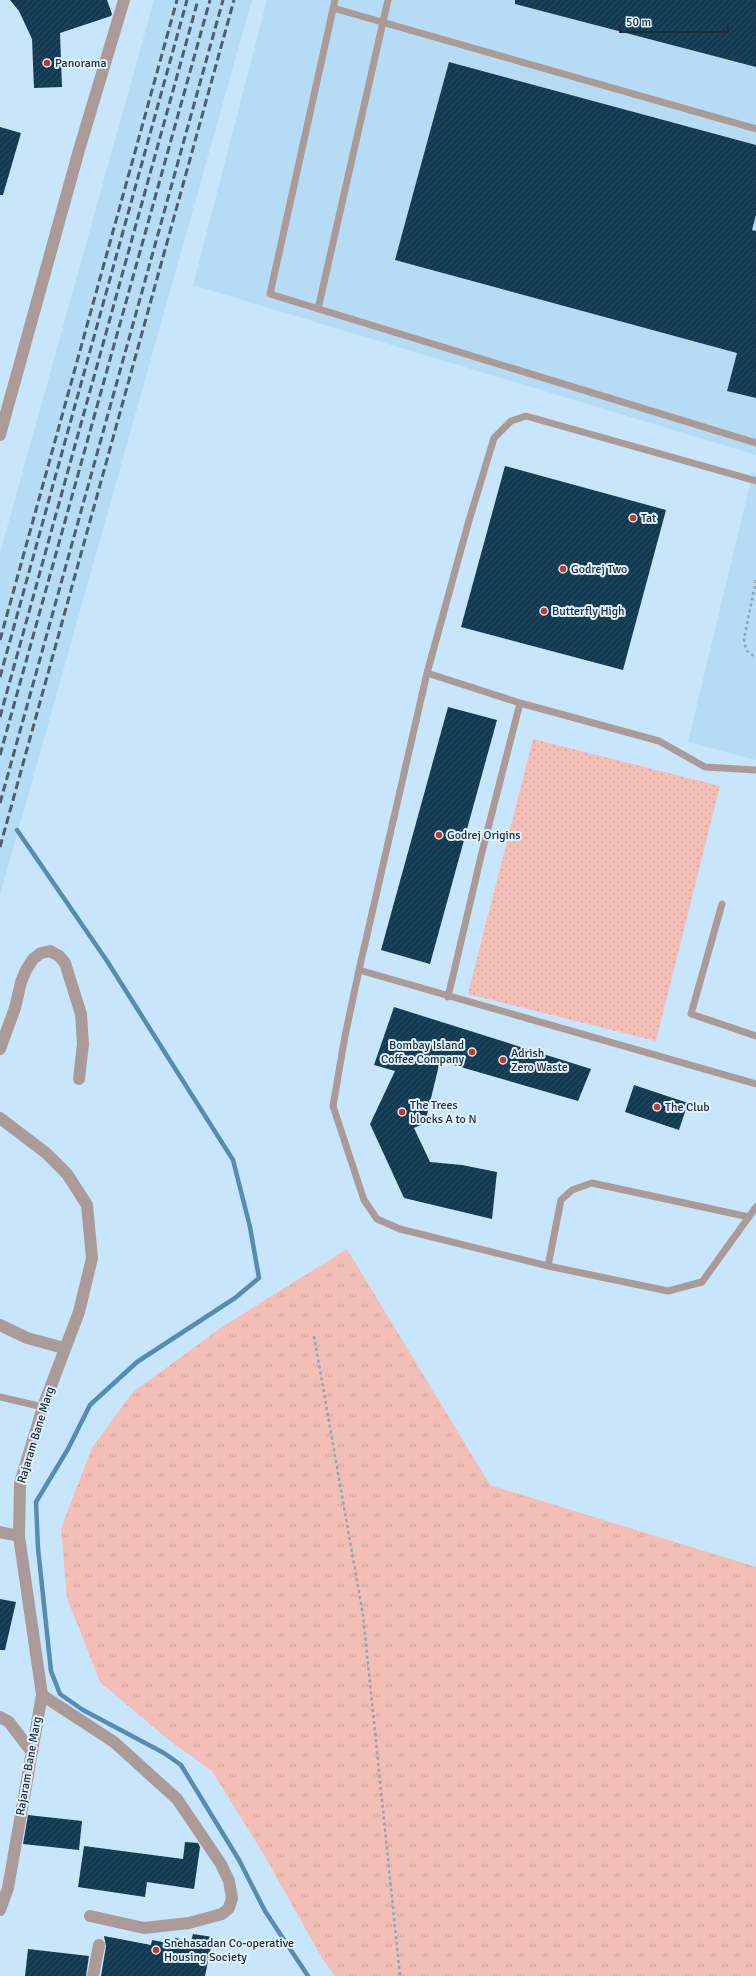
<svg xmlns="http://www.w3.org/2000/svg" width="756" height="1976" font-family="Signika,sans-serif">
<defs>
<pattern id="grass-tufts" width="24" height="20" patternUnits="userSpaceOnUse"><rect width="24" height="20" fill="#f3beb5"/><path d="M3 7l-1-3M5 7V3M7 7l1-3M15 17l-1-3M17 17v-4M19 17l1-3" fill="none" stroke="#d0a39c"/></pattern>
<pattern id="garden-dots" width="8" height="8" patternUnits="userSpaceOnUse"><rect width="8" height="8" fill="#f3beb5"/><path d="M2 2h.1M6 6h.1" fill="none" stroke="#d0a39c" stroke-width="1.8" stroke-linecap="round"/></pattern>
<pattern id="building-hatch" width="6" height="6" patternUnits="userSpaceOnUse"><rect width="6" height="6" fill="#123a51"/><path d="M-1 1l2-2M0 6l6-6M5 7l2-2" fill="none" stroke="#2c4e62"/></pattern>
</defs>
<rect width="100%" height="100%" fill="#c8e6fb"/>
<path fill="#b6dbf4" d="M154 0H252L0 895V553Z
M267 0H756V455L193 285Z
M753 472 756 473V760L688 742Z"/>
<path fill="url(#grass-tufts)" d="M347 1249 490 1485 756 1567V1976H335L322 1958 264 1855 212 1771 169 1740 100 1682 67 1598 61 1528 92 1448 132 1393 222 1327Z"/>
<path fill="url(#garden-dots)" d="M533 739 720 786 656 1041 468 994Z"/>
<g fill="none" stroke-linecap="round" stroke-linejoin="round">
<path stroke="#568cb0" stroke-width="4.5" d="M17 830 107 961 233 1160 250 1227 259 1278 235 1298 137 1362 90 1405 68 1449 36 1502 38 1548 51 1671 60 1694 83 1710 164 1753 181 1765 239 1860 265 1911 308 1976"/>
</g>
<path fill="url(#building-hatch)" d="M10 0H107L112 14 111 16 60 33 62 87 34 88 32 39 19 11Z
M515 0H756V67L515 4Z
M449 62 756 145V215L752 230 756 231V398L727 391 737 353 395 260Z
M0 127 21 133 3 195H0Z
M505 466 666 510 623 670 461 627Z
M448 707 497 720 430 964 381 950Z
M394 1007 591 1069 578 1101 440 1061 425 1123 414 1128 430 1162 462 1165 497 1172 492 1219 404 1198 370 1124 395 1071 374 1065Z
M634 1085 688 1103 679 1130 625 1112Z
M0 1599 16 1602 5 1650H0Z
M28 1815 82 1821 79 1850 23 1844Z
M185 1842 198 1843 200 1847 194 1889 147 1882 145 1897 78 1887 84 1846 183 1859Z
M193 1934 213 1937 205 1976H101L106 1946 104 1936 151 1945 152 1940 174 1944 175 1938 191 1941Z
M28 1949 89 1956 86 1976H25Z"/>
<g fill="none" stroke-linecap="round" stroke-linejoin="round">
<path stroke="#8fa6b7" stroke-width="2.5" stroke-dasharray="3 3" stroke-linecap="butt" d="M756 580 744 639 746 650 756 658
M314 1336 363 1615 400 1976"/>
<path stroke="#ab9b98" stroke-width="7" d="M335 0 270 294 756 443
M333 8 756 129
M318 309 388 0
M427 673 520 703 659 741 705 767 756 770
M722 904 691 1014 756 1036
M359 970 427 673 468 524 494 438 511 421 526 416 756 481
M448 997 482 852 520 703
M756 1084 359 970 345 1036 333 1106 364 1200 377 1219 400 1229 548 1266 668 1291 702 1282 756 1207
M548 1266 561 1200 572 1190 592 1183 749 1217
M0 1397 43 1407"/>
<path stroke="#ab9b98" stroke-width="12" d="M0 435 79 150 124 0
M0 1049 15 1008 21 982 26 970 33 959 41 953 50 951 59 956 65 963 81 1014 83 1044 79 1079
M0 1118 46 1153 67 1174 87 1205 92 1258 79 1312 43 1407 20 1483 19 1536 42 1695 8 1888 0 1910
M0 1325 27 1338 64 1348
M0 1532 19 1536
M42 1695 114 1742 177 1799 221 1864 229 1881 232 1898 229 1908 222 1914 189 1923 144 1928 90 1916
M0 1717 9 1722 32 1752
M93 1976 99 1945"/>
<path stroke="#4e5e6a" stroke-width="3" stroke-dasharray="8 4" stroke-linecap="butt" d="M0 640 177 0
M0 677 187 0
M0 717 198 0
M0 755 210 0
M0 803 223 0
M0 847 234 0"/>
</g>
<g fill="#c4372b" stroke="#dff1fe" stroke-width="1.5">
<circle cx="47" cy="63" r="4"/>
<circle cx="633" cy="518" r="4"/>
<circle cx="563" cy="569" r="4"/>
<circle cx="544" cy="611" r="4"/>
<circle cx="439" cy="835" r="4"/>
<circle cx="472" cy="1052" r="4"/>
<circle cx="503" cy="1060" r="4"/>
<circle cx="657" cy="1107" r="4"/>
<circle cx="402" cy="1112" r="4"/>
<circle cx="156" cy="1950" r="4"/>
</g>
<g text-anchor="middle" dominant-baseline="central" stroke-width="4" stroke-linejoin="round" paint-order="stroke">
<g font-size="12" fill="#1f2a32" stroke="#dff1fe" text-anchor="start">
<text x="55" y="63">Panorama</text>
<text x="641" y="518">Tat</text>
<text x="571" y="569">Godrej Two</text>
<text x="552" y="611">Butterfly High</text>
<text x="447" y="835">Godrej Origins</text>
<text x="464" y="1045" text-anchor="end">Bombay Island<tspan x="464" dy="14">Coffee Company</tspan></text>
<text x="511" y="1053">Adrish<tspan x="511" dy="14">Zero Waste</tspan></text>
<text x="410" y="1105">The Trees<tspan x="410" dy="14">blocks A to N</tspan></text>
<text x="665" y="1107">The Club</text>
<text x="164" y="1943">Snehasadan Co-operative<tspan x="164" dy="14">Housing Society</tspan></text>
</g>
<g font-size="12" fill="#1f2a32" stroke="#dff1fe">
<text transform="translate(36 1435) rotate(-73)">Rajaram Bane Marg</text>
<text transform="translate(29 1766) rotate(-80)">Rajaram Bane Marg</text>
</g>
</g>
<path d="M620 26v6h108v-6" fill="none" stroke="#1f2a32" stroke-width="2"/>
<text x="626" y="26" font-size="12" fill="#1f2a32" stroke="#dff1fe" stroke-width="3" paint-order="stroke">50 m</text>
</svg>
